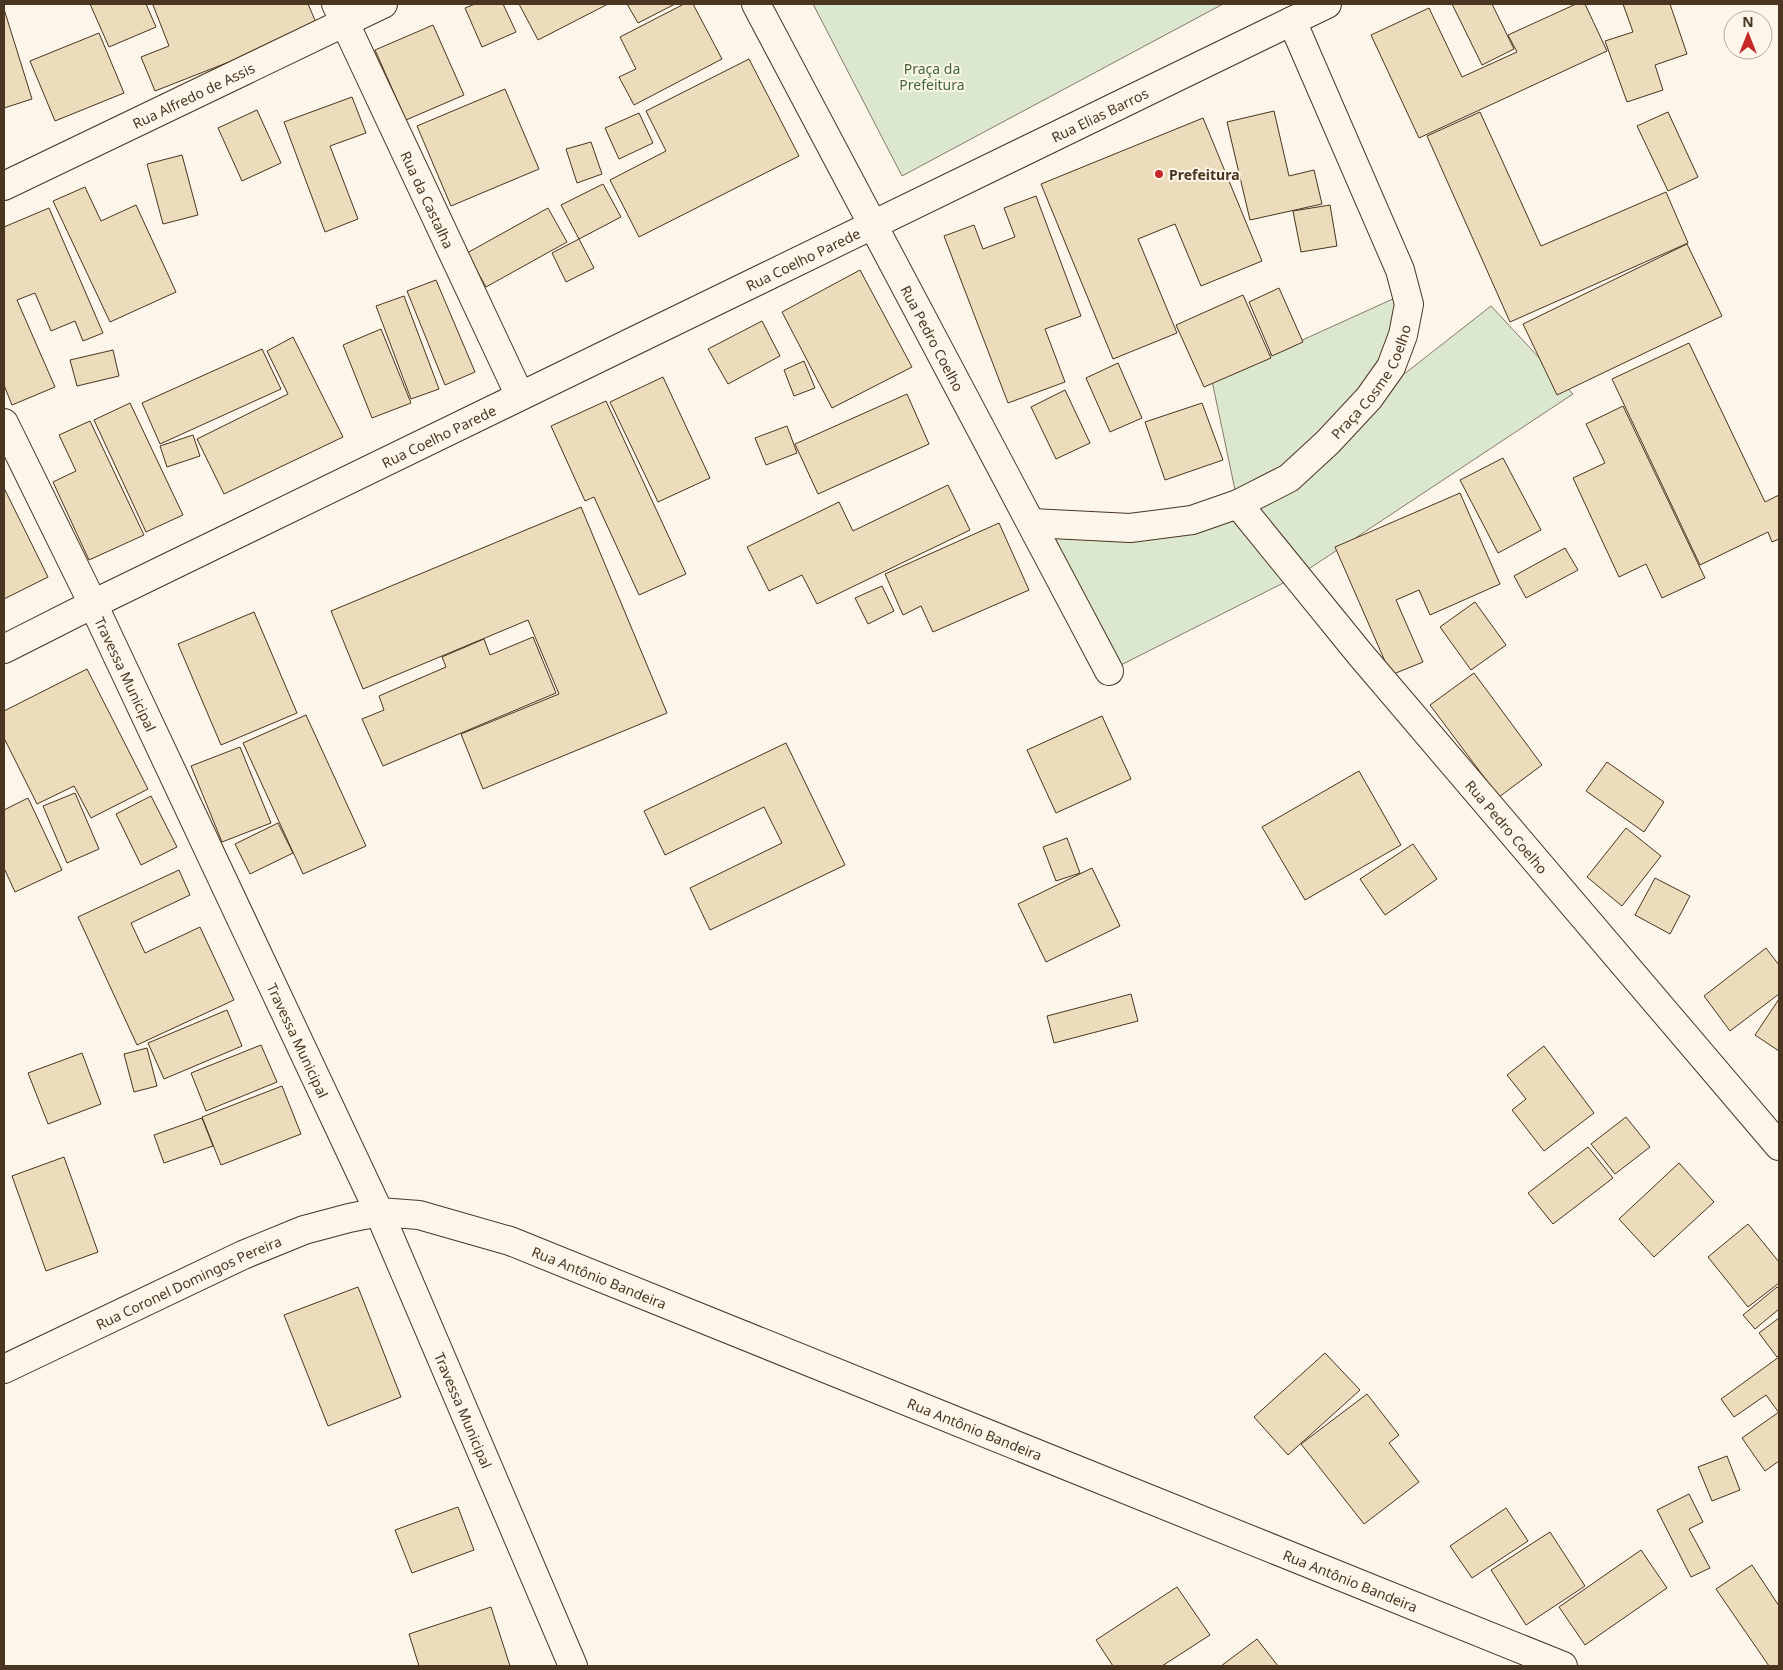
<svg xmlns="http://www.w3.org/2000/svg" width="1783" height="1670" font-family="'Noto Sans',sans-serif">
<rect width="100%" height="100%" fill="#fbf6e9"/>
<path fill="#dce7d0" stroke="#887966" d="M813 4H1223L902 176Z
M1406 293 1391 367 1247 497 1491 306 1573 394 1301 574 1109 671 1032 523 1238 504 1212 381Z"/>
<path fill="#ecdcbc" stroke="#4a3520" d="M90 4H146L156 27 109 47Z
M155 4H308L318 27 155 91 141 57 169 46 153 5Z
M475 4H503L516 32 482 47 465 8Z
M519 4H608L538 40Z
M627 4H675L638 23Z
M684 4H693L722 59 634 105 619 77 636 69 620 37Z
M1452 4H1492L1514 49 1482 65Z
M1576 4H1585L1607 51 1419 138 1371 35 1429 8 1462 77 1517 52 1508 35Z
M1623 4H1670L1687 54 1655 65 1663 90 1627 102 1605 41 1633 32Z
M4 9 32 99 4 108Z
M433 25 464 95 406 120 375 50Z
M99 33 124 93 55 121 30 61Z
M749 59 799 156 639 237 610 180 666 151 646 111Z
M505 89 539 169 451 206 417 126Z
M352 97 366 133 330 146 358 219 325 232 284 122Z
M257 110 281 163 242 181 218 128Z
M1274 111 1289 176 1314 170 1322 204 1250 220 1227 122Z
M1480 112 1541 246 1666 192 1688 243 1510 322 1427 136Z
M1668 112 1698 177 1668 191 1637 126Z
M639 113 653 143 619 159 605 128Z
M1203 118 1262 261 1201 286 1175 224 1138 239 1177 333 1113 359 1041 184Z
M591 142 602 174 577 183 566 149Z
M182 155 198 215 163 224 147 164Z
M603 184 621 217 579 239 561 205Z
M85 187 101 221 136 205 176 292 110 322 53 201Z
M1036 196 1081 316 1045 329 1065 382 1008 403 944 236 974 225 983 249 1015 237 1004 208Z
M1330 205 1337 246 1301 252 1293 211Z
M49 208 103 333 83 341 75 321 51 331 35 293 17 300 55 387 12 405 4 385V227Z
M548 208 567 242 486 287 467 253Z
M579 239 594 268 566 282 552 253Z
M1687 244 1722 316 1557 395 1523 324Z
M860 270 912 367 832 408 782 312Z
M436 280 475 372 445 385 407 291Z
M1279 288 1303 342 1272 356 1249 302Z
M1243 295 1271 358 1204 387 1176 325Z
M404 296 439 389 411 399 376 306Z
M762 321 780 356 728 384 708 349Z
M381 329 411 403 372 418 343 345Z
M293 337 343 437 224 494 197 439 288 394 267 351Z
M1689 343 1765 502 1779 495V539L1772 542 1768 532 1700 565 1612 379Z
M262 349 281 389 160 444 142 403Z
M113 350 119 376 77 386 70 360Z
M804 361 815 388 794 396 784 370Z
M1118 363 1142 418 1110 432 1086 378Z
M663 377 710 478 658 502 610 402Z
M1065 390 1090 443 1056 459 1031 407Z
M907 394 929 444 818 494 795 444Z
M606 401 686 574 639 595 594 497 585 501 551 426Z
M130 403 183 515 146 532 94 420Z
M1202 403 1223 460 1165 480 1145 422Z
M1623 406 1705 578 1662 598 1646 564 1619 577 1573 478 1605 463 1586 424Z
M90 421 144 535 89 560 53 482 76 471 59 435Z
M787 426 797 453 766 465 755 438Z
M193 435 200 456 167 467 160 446Z
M1503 458 1541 530 1498 553 1460 480Z
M948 485 970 530 817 604 802 575 769 591 747 547 839 502 853 531Z
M4 488 48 577 4 599Z
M1460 493 1500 584 1430 615 1419 590 1396 600 1423 662 1391 675 1335 547Z
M581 507 667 713 483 789 461 734 559 694 528 620 363 689 331 611Z
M999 523 1029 590 933 632 921 606 903 615 885 574Z
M1565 548 1578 570 1526 598 1514 576Z
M882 586 894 611 868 624 855 598Z
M1475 602 1506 645 1471 670 1440 627Z
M254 612 297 713 221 745 178 644Z
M533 637 556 693 383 766 362 719 384 710 379 696 446 667 442 657 484 639 490 655Z
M87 669 148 789 91 818 74 786 37 804 4 738V711Z
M1474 673 1542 765 1499 797 1430 705Z
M306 715 366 846 303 874 243 743Z
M1102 716 1131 779 1056 813 1027 750Z
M786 743 845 865 710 930 690 888 782 843 764 807 665 855 644 811Z
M240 747 271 823 222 842 191 766Z
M1607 762 1664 802 1644 832 1586 791Z
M1359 771 1401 845 1305 900 1262 827Z
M75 793 99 849 67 863 43 806Z
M151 796 177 847 141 865 116 814Z
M28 798 62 870 15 892 4 868V810Z
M278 823 293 853 250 874 235 844Z
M1626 828 1661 856 1622 906 1587 877Z
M1067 838 1080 873 1056 881 1043 847Z
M1413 844 1437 879 1385 915 1360 879Z
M1092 868 1120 926 1046 962 1018 904Z
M179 870 190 895 131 923 145 953 200 927 234 1000 137 1045 78 917Z
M1655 878 1690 896 1670 934 1635 915Z
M1766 948 1779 965V994L1730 1031 1704 996Z
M1131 994 1138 1021 1054 1043 1047 1016Z
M1779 999V1051L1755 1035Z
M227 1010 242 1046 164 1079 148 1043Z
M261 1045 277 1082 206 1111 191 1073Z
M1544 1046 1594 1113 1544 1151 1512 1110 1526 1099 1507 1075Z
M147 1048 157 1086 134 1092 124 1054Z
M82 1053 101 1104 48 1124 28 1073Z
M282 1086 301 1134 221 1165 202 1117Z
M1626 1117 1650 1147 1615 1174 1591 1144Z
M202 1118 213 1146 164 1163 154 1135Z
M1588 1147 1613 1178 1553 1224 1528 1193Z
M64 1157 98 1252 46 1271 12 1176Z
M1679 1163 1714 1202 1654 1257 1619 1219Z
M1748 1224 1779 1262V1283L1748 1307 1708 1257Z
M358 1287 401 1397 328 1426 284 1315Z
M1777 1287 1779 1289V1309L1755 1329 1743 1315Z
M1779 1318V1355L1777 1357 1759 1333Z
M1325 1353 1360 1390 1288 1455 1254 1417Z
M1779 1357V1413L1766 1395 1734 1417 1721 1399Z
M1367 1394 1399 1435 1389 1443 1419 1482 1364 1524 1301 1444Z
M1779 1412V1461L1765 1471 1742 1438Z
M1727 1456 1740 1490 1712 1501 1698 1467Z
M1689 1494 1703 1522 1689 1529 1710 1568 1691 1577 1657 1510Z
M458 1507 474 1550 412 1573 395 1530Z
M1506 1508 1528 1541 1472 1578 1450 1546Z
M1550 1532 1585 1586 1526 1625 1491 1570Z
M1641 1550 1667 1588 1585 1645 1559 1607Z
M1752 1565 1779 1606V1666H1769L1716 1589Z
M1177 1587 1210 1635 1162 1666H1113L1096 1640Z
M491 1607 510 1666H419L409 1634Z
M1257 1639 1278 1666H1221Z"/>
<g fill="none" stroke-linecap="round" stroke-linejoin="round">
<g stroke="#4a3520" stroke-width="30">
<g id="street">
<path id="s1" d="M336 4 520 396"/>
<path id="s2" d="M756 4 1109 671"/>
<path id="s3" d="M4 423 93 604 379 1212 573 1666"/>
<path id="s4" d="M1238 504 1360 654 1779 1146"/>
<path id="s5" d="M1032 523 1130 528 1192 520 1238 504 1289 478 1328 442 1369 398 1391 367 1403 335 1409 304 1400 270 1292 21"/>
<path id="s6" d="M4 649 93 604 1327 4"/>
<path id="s7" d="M4 1369 243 1255 304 1230 349 1218 379 1212 419 1215 510 1241 1563 1666"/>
</g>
</g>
<g stroke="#4a3520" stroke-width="30">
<g id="secondary">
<path id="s8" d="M4 186 383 4"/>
</g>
</g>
<use href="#street" stroke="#fbf6e9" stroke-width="28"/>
<use href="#secondary" stroke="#fbf6e9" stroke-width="28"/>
</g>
<circle fill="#c62828" stroke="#fbf6e9" stroke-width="2" cx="1159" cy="174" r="5"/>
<g text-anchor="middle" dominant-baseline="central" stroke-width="4" stroke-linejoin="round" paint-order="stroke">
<g font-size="14" fill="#436837" stroke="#fbf6e9">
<text x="932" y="68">Praça da<tspan x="932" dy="16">Prefeitura</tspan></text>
</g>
<g font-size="14" fill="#4a3520" stroke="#fbf6e9">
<text stroke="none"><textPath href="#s8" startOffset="210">Rua Alfredo de Assis</textPath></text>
<text stroke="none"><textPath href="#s6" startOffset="1219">Rua Elias Barros</textPath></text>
<text stroke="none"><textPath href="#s1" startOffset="216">Rua da Castalha</textPath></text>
<text stroke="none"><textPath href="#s6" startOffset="889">Rua Coelho Parede</textPath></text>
<text stroke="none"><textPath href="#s2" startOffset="378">Rua Pedro Coelho</textPath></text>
<text stroke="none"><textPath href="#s5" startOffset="395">Praça Cosme Coelho</textPath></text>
<text stroke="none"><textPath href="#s6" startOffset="484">Rua Coelho Parede</textPath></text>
<text stroke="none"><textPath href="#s3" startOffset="279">Travessa Municipal</textPath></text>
<text stroke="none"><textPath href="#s4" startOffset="420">Rua Pedro Coelho</textPath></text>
<text stroke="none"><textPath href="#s3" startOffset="684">Travessa Municipal</textPath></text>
<text stroke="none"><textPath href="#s7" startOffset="639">Rua Antônio Bandeira</textPath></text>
<text stroke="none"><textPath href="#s7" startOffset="204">Rua Coronel Domingos Pereira</textPath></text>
<text stroke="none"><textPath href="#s3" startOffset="1089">Travessa Municipal</textPath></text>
<text stroke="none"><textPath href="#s7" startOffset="1044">Rua Antônio Bandeira</textPath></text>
<text stroke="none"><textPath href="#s7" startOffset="1449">Rua Antônio Bandeira</textPath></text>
</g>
<g font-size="14" font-weight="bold" fill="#4a3520" stroke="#fbf6e9" text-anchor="start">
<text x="1169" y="174">Prefeitura</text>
</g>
</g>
<rect width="1783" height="1670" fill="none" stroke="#4a3520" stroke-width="10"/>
<g transform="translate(1748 35)"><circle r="24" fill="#fbf6e9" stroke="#b4a999"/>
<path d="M0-4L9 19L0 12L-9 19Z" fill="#c62828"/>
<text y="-8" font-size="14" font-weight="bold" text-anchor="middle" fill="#4a3520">N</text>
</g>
</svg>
